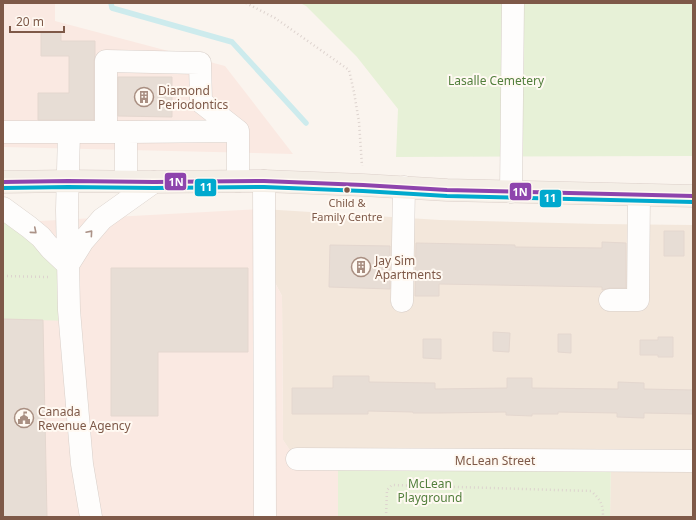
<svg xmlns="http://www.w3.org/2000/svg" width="696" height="520" font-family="'Noto Sans',sans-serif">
<rect width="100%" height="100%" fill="#faf4ee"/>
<path fill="#f3e7db" d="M262 209 440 220 599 224 693 225V517H610L611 462 296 460 283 440 282 296 263 260Z"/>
<path fill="#fae9e2" d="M3 3H55V21L225 66 293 154 3 147Z
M262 209 263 260 282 296 283 440 297 460 338 461V517H3V223Z"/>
<path fill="#e7f1d7" d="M300 3H693V156L396 157 398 109 357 57 306 6Z
M3 221 68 265 70 321 3 319Z
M338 461 611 462 610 517H338Z"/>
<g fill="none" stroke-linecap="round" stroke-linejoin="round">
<path stroke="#cdebed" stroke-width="5.5" d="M111 3 112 8 232 42 306 123"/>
</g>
<path fill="#e7ddd5" stroke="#e4d7cf" d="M61 32V41H95V56L94 61V120H38V93H69V56H41V33Z
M118 77H172V117L118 116Z
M664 231H684V256H664Z
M602 242 626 243V288H610L602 290V287L439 284V296H415L416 243 515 245V247L602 248Z
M330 245 390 246V289L329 287Z
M111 268H248V352H158V416H111Z
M3 319 43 320 47 517H3Z
M493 332 510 333 509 352 493 351Z
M558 334H571V353L558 352Z
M658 337H673V357H658V355H640V340H658Z
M423 339H441V359L423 358Z
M333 376H369V382L435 383V389L507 388V378H532V388L618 389V382L644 383V389L693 390V414L644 413V418L617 417V413L558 412V414H532V416L506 415V412L439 413H413V412L368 411V414H292V388H333Z"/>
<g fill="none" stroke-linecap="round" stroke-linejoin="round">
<g stroke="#d8cfc9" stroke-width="23">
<path id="minor" d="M3 132H106
M69 132 67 210 69 310 73 358 82 464 91 517
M126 132 238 131
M126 181V132H106V61L200 63 201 102 238 131V181
M264 181 265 517
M511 192 513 3
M3 208 29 227 41 237 51 249 68 265
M68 265 83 241 102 219 154 182
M610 300H638L639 195
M402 301 404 187
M297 459 693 461"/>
</g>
<g stroke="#dcd0ca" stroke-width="23">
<path id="major" d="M3 182 68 181 154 182 264 181 363 185 447 190 693 196"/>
</g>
<path stroke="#ddd3ce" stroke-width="2.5" stroke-dasharray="1 3" stroke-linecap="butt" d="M246 3 275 18 349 70 354 92 359 122 362 166
M3 276 48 277
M386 517 387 490 392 485 591 491C601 500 603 504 603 517"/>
<use href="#minor" stroke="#fefdfc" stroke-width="22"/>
<use href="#major" stroke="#f4eee6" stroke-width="22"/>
<g stroke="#fff9f2" stroke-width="7">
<path id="bus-1" d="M3 182 68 181 154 182 264 181 363 185 447 190 693 196"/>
</g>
<g stroke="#fff9f2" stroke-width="7">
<path id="bus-2" d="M3 188 68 187 154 188 264 187 363 191 447 196 693 202"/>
</g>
<use href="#bus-1" stroke="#8e44ad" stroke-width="4"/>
<use href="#bus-2" stroke="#00a9ce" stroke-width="4"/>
</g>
<defs><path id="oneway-chevron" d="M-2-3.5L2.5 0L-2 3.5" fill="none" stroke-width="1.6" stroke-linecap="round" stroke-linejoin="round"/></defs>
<g stroke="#ab9287">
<use href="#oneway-chevron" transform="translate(34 231) rotate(40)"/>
<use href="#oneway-chevron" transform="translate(90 233) rotate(-49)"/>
</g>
<defs>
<g id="building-ring" transform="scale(1)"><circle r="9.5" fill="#fff9f2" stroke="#a98f82" stroke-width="1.5"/><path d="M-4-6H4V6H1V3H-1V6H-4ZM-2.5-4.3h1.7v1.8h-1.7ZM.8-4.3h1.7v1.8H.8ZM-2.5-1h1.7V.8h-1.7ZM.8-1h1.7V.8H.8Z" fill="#a98f82"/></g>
<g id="civic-ring" transform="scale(1)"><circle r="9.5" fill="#fff9f2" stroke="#a98f82" stroke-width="1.5"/><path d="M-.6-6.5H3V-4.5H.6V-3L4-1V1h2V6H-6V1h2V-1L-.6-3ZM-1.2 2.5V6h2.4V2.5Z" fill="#a98f82"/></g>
</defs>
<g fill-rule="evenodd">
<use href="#building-ring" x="144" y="97"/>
<use href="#building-ring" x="361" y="267"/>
<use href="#civic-ring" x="24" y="418"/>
</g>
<circle fill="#7e5948" stroke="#fff9f2" stroke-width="1.5" cx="347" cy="190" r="3.5"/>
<g text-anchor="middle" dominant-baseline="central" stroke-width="4" stroke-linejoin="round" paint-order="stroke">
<g font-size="11" fill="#7e5948" stroke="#fff9f2">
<text x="347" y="202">Child &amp;<tspan x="347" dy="14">Family Centre</tspan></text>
</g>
<g font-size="12" fill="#527f3c" stroke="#fff9f2">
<text x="496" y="80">Lasalle Cemetery</text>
<text x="430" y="483">McLean<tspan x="430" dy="14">Playground</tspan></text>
</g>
<g font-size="12" fill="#7e5948" stroke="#fff9f2" text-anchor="start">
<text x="158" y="90">Diamond<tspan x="158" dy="14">Periodontics</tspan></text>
<text x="375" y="260">Jay Sim<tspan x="375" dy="14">Apartments</tspan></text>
<text x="38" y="411">Canada<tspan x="38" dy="14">Revenue Agency</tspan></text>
</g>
<g font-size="12" fill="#7e5948" stroke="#fff9f2">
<text x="495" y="460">McLean Street</text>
</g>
</g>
<g stroke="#fff9f2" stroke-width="1.5">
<rect x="164" y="172" width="23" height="19" rx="4" fill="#8e44ad"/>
<rect x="194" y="178" width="23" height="19" rx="4" fill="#00a9ce"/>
<rect x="509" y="182" width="23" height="19" rx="4" fill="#8e44ad"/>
<rect x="539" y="189" width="23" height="19" rx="4" fill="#00a9ce"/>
</g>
<g font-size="11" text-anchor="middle" font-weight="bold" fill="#fff">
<text x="176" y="186">1N</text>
<text x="206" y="191">11</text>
<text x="520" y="196">1N</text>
<text x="550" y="202">11</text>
</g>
<rect width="696" height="520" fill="none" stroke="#7e5948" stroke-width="8"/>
<path d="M10 26v6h54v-6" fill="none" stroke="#7e5948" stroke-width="2"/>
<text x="16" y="26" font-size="12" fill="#7e5948" stroke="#fff9f2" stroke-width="3" paint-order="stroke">20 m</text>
</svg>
